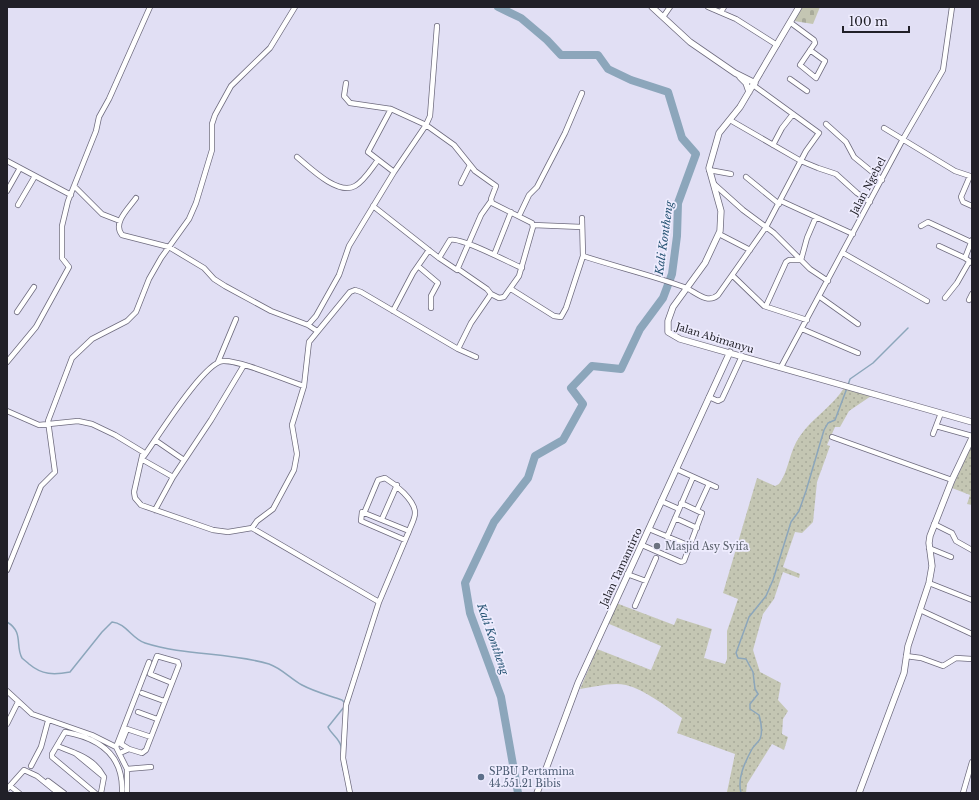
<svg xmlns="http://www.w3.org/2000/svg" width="979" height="800" font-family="'Libre Baskerville',serif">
<defs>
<pattern id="green-dots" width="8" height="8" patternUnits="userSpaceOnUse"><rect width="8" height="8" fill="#c4c6b3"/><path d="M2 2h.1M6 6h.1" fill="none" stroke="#a8aa9a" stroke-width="1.8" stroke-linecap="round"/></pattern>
<pattern id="cemetery-stones" width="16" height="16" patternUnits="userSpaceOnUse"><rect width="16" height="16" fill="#c4c6b3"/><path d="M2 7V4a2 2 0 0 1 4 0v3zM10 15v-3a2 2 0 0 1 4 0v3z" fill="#a8aa9a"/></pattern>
</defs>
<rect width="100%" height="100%" fill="#e1dff4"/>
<path fill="url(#green-dots)" d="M844 388 871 396 849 411 840 427H835L827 445 830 446 817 482 813 522 802 533 795 532 783 567 800 574 799 578 783 572 774 599 763 614 753 650 760 672 781 683 778 700 788 711 783 719 782 734 788 737 784 750 772 744 747 784 746 793 727 792 735 754 677 733 682 718C666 706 645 690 626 685 612 682 594 687 580 689L597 649 651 670 661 646 607 623 616 603 674 625 677 618 712 629 704 658 725 664 727 659V631L738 599 723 593 757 478 775 486 779 484C789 471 789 451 800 436 812 418 832 407 844 388Z
M971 447 972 448V505L967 504 970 495 952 488Z"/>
<path fill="url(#cemetery-stones)" d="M801 7H820L813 24 794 21Z"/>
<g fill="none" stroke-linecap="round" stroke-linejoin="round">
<path stroke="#8ca6bb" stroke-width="1.5" d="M848 385 850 379 873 363 908 328
M7 622C24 632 15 646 22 658 24 660 27 662 29 664 42 675 54 675 70 672L102 632 112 622C126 623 132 639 145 643 185 656 229 652 269 664 281 668 291 679 302 685 315 692 328 695 342 700L345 703
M344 707 328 727C331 734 339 738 341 746 343 755 340 763 344 772
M741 793C737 778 745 762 752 749 754 745 758 743 760 739 763 732 761 722 759 715L750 709V704L758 694 755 689 753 672 746 659 738 658 736 653 749 617 766 596 773 580 791 522 799 511 806 491 824 430 828 423 835 420 847 388"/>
<path stroke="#8ca6bb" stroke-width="8" d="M498 7 521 18 547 40 561 55H598L608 69 631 80 668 92 682 138 696 154 678 203 677 236 672 274 663 298 640 329 621 369 592 366 571 388 583 404 563 440 535 456 528 478 494 522 465 583 470 613 501 697 518 793"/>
<g stroke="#6e6b7e" stroke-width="6">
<path id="minor" d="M708 7 736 19 777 45
M721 12 724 7
M663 17 670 7
M791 23 814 40 815 43 800 65 816 78 825 61 810 50
M790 79 807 91
M346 83 344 96 350 103 391 109 426 125 454 145 475 171 496 186 491 199 492 203 532 223 533 227 519 276 504 297 499 298 491 294
M391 109 368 152 394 172
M730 120 801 161 818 168 836 174 857 193 870 202
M826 124 846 142 854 157 882 180
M884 128 955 171 970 176 961 197 963 202 972 206
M773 145 782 128 793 114
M297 157C309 167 338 196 355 186 364 181 371 169 378 160
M7 161 71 195
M709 170 731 174
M746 177 779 204
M461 183 470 165
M714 184 743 210 774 233 810 269 828 281
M74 186 102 214 120 221
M7 191 20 168
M136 198C129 208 112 223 122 235L169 247 204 268 214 279 225 286 271 311 308 325 317 331
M781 201 853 234
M18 205 35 176
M373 206 439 258 457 270 481 215 491 201
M519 216 529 195 537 187 565 133 582 93
M533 225 582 227
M921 226 928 222 971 242
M719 234 750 250
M972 240 965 258 972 263
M939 246 965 258
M843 253 927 301
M494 255 511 212
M583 256C617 267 651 275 684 287 695 291 707 305 718 295L766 227 806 151 819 133 753 85
M439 258 450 240C459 236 510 263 522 268
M418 266 438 283 431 296V308
M733 276 764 306 807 320
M511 289 554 316 561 317 566 308 583 256 582 218
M820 297 858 324
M945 298 957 283 969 262
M969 300 972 294
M766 306 786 262 789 260H801L807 238 816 217
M393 311 413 273 429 250
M17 312 34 287
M308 325 316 316 339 275 349 246 394 172 426 125 430 116 437 26
M802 329 858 353
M458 349 471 323 491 294 487 289 458 269
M7 362 36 327 69 267 62 258V226L68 201 96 131 99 117 109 99 150 7
M218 362 236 319
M781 367 903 139 943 70 952 7
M709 397 718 401 722 399 742 356
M7 411 39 425 78 421 92 424 115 435 143 452 134 492 135 498 141 505 213 530 228 532 252 528 379 602
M936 426 972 436
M933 434 941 413
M832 437 952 480
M155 440 184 460
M144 456C157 438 204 362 223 361 240 360 285 380 304 386
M143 460 173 477
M676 469 716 487
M661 501 679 509
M155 510 173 477 211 420 244 365
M697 510 709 484
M365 511 378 480 385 478C395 484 415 500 415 513 415 519 411 525 409 531
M675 518 697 528
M382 519 397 485
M934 524 952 533 956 541 972 550
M252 528 257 521 273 509 294 470 297 454 292 425 304 386 309 342 350 292 355 290 361 292 458 349 476 357
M649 529 690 546
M667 537 693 477
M642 545 681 562 684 561 702 513 681 503
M929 548 951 557
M7 570 41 486 55 472 48 421 72 358 92 339 127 321 136 312 149 279 161 258 189 219 196 203 212 150V124L215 115 231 86 270 48 295 7
M627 574 646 581
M929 583 972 600
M635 606 656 558
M920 610 972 634
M906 656 921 658 943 666 956 658 972 659
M7 691 32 714 92 735 116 747 127 769V793
M142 693 164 701
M138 712 157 719
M7 724 18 702
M57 746C77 754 94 758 104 777L101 793
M116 747 149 662
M129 749 121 744 127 729 151 737
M75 753 104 777
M120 753 129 749 142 753 146 750 179 665 178 662 157 656 150 674 172 683
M31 766 41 747 48 721
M127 769 151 767
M48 781 64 793
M10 786 19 793
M7 789 24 770 37 776 58 793
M95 793 52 757V754L65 732C99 738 124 755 122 793
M350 793 343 758 346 705 379 602 409 531 362 512 361 521 405 540
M963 793 972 762"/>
</g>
<g stroke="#6e6b7e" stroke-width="7">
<path id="tertiary" d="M652 7 690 42 735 73 755 83
M799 7 740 107 719 133 709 168 721 211 720 231 705 263 673 307 668 321V332L680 339 972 422
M740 77 746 83 749 92
M537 793 578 683 730 352
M859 793 904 673 908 646 929 583 932 566 929 543 930 536 952 480 972 438"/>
</g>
<use href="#minor" stroke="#fff" stroke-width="4.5"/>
<use href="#tertiary" stroke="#fff" stroke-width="5.5"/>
</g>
<circle fill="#6b7280" stroke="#eeecfe" stroke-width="1.5" cx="657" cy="546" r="4"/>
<circle fill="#5c6f8a" stroke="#eeecfe" stroke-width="1.5" cx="481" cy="777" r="4"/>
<g text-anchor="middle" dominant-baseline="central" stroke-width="3.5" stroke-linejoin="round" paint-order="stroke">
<g font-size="10" fill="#212028" stroke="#eeecfe">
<text transform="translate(868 186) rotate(-62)">Jalan Ngebel</text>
<text transform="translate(715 338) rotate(17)">Jalan Abimanyu</text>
<text transform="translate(621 567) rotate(-65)">Jalan Tamantirto</text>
</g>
<g font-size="10" fill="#5b616d" stroke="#eeecfe" text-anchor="start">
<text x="665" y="546">Masjid Asy Syifa</text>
</g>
<g font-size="10" fill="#4e5e75" stroke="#eeecfe" text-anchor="start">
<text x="489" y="771">SPBU Pertamina<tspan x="489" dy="12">44.551.21 Bibis</tspan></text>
</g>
<g font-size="11" font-style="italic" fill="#2a5676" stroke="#eeecfe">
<text transform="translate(664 238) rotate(-82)">Kali Kontheng</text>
<text transform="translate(493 639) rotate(71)">Kali Kontheng</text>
</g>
</g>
<rect width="979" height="800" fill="none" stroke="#212028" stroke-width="16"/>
<path d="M843 26v6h66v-6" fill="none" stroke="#212028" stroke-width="2"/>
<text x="849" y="26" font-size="12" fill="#212028" stroke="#eeecfe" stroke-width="3" paint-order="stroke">100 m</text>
</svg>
